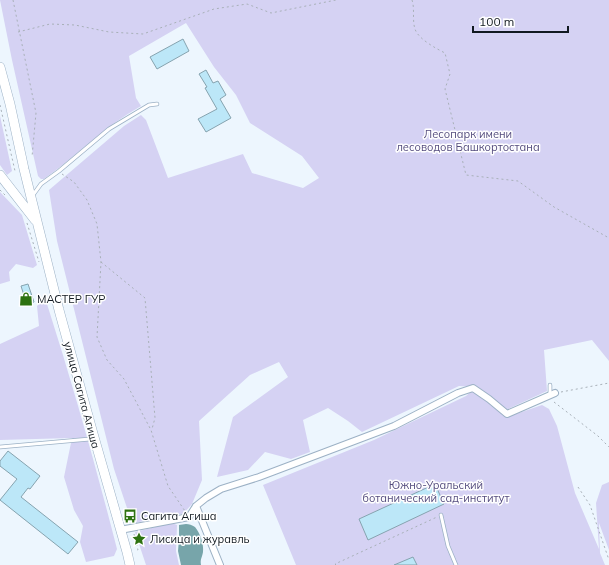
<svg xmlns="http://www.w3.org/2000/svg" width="609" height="565" font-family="Mulish,sans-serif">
<rect width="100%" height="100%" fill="#edf6fe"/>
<path fill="#d5d2f3" d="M0 0H609V361L592 340 544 350 547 391 506 410 494 406 507 417 542 405 549 409 557 426 575 493 599 549 596 503 602 485 609 482V550L599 523 600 553 605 565H296L263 485 374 440 466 396 476 387 459 386 362 432 348 421 328 408 303 420 310 452 291 459 265 452 248 470 217 477 233 417 288 377 279 362 250 375 199 421 202 480 192 504 183 514H169L136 523 135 513 127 508 114 469 57 241 49 190 124 126 141 115 146 120 168 178 243 154 252 173 303 188 319 178 302 156 250 123 236 95 214 67 186 23 129 56 136 98 141 106C105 126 77 156 44 179H41L38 176 12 60Z
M0 116 12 171 7 175 0 165Z
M0 192 22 215 37 265 33 268 16 264 9 272 10 281 0 284Z
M42 301 47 304C73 385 96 467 117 549L114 556 86 562 80 542 83 526 74 510 64 477 72 438 0 440V344L39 326 37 306Z
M172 523 177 525 176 551 179 565H146L135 532Z"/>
<path fill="#77a5aa" d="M186 524C189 524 192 525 195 527 200 533 204 544 203 552 202 558 200 559 201 565H181L178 551 179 539V525Z"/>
<path fill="#bce7f8" stroke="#86a3af" d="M183 39 189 51 157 69 150 57Z
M206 70 213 83 218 81 226 95 220 99 231 118 206 132 198 119 217 109 205 88 207 87 199 74Z
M28 284 34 302 27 305 21 286Z
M8 451 40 476 30 489 28 488 21 497 78 542 68 554 0 500 17 479 0 466V461Z
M435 484 444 504 368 540 359 519Z
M413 557 417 565H394Z"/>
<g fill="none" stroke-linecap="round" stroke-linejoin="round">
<g stroke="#9cb1c5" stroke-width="4.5">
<path id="lane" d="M33 195 41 184 59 171 109 129 149 105 157 104
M550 385V395
M0 447 90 439
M441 515 448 546 456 565"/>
</g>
<g stroke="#9cb1c5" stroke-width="8">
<path id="street" d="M196 506 220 565
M120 530 189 517 196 506 206 498 221 489 259 477 394 426 458 393 473 388 489 399 507 414 555 393"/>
</g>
<g stroke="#9cb1c5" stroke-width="10">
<path id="secondary" d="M0 67 10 104 24 169 59 310 92 430 127 552 130 565
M0 175 35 220"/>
</g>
<path stroke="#a8b0b8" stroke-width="1" stroke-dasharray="2 3" stroke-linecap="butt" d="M13 0 36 113 32 157
M412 0C415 9 412 20 415 29 418 39 437 49 445 53L450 74 445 89 466 175 518 181 554 207 609 238
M18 32 50 24 75 25 109 32 143 34 214 9 247 4 271 13 336 0
M0 105 15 171
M62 174 74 182 87 200 97 224 101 262 97 337 107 360 124 379 151 430 168 486 185 511
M0 190 7 197
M27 223 39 262
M101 262 145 298 155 418 152 429
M561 392 609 383
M554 402 598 436 609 447
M578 487 590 505 609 560
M130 516 131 521
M134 534 138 550H135
M336 565 335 564 437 517"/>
<use href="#lane" stroke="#fff" stroke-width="3"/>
<use href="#street" stroke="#fff" stroke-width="6"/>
<use href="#secondary" stroke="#fff" stroke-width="9"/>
</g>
<defs>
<g id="shop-bare" transform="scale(1.08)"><path d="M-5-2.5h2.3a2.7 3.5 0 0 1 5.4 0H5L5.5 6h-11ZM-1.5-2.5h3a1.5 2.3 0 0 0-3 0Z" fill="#2d7211" stroke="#fff" stroke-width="2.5" paint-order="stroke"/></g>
<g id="bus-bare" transform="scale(1.08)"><path d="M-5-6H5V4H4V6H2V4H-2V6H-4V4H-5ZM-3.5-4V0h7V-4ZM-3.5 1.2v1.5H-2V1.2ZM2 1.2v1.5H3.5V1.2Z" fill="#2d7211" stroke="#fff" stroke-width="2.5" paint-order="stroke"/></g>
<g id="sight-bare" transform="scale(1.08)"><path d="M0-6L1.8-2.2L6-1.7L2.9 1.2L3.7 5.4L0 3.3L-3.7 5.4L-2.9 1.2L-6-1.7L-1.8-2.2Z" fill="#2d7211" stroke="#fff" stroke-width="2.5" paint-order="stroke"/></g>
</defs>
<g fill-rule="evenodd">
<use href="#shop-bare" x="26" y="299"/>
<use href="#bus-bare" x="130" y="516"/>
<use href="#sight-bare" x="139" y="539"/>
</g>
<g text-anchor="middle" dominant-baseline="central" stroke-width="3" stroke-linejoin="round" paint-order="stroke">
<g font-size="11" fill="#544c7e" stroke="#fff">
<text x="468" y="134">Лесопарк имени<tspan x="468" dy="13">лесоводов Башкортостана</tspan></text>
<text x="436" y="485">Южно-Уральский<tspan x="436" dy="13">ботанический сад-институт</tspan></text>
</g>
<g font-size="11" fill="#111920" stroke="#fff" text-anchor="start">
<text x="37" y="299">МАСТЕР ГУР</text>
<text x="141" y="516">Сагита Агиша</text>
<text x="150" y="539">Лисица и журавль</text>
</g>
<g font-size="11" fill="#111920" stroke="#fff">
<text transform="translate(82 395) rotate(75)">улица Сагита Агиша</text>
</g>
</g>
<path d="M473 26v6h95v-6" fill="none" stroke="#111920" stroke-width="2"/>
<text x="479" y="26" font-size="12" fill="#111920" stroke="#ffffff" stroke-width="3" paint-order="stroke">100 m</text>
</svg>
